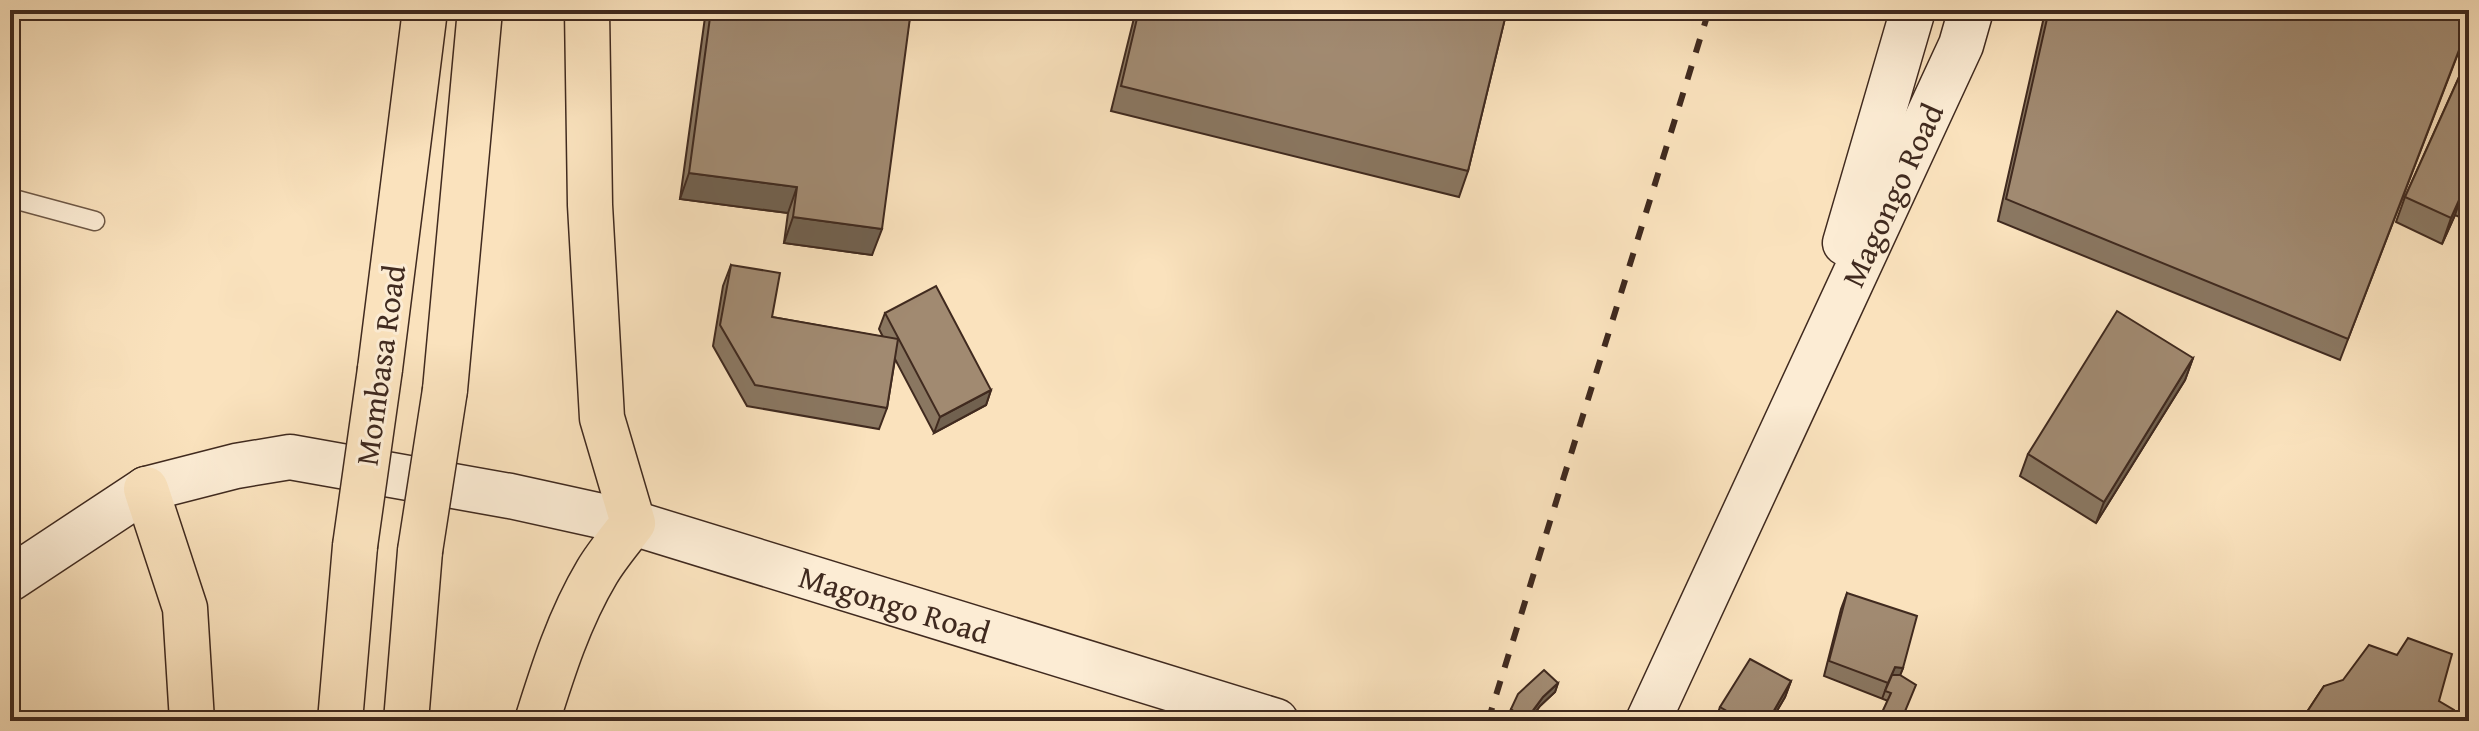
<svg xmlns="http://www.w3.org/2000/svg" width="2479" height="731" font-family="'Gentium Book Plus',serif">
<rect width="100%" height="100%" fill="#fae2bd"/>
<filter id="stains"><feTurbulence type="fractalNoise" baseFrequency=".0025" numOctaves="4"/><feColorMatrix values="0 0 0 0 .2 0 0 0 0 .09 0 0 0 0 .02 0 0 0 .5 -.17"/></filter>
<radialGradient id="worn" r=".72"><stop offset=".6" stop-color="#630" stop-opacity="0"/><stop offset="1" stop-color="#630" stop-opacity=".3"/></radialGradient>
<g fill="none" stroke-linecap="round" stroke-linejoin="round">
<g stroke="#6e5846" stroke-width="21">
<path id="lane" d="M10 198 95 221"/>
</g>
<g stroke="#402a1f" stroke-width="47">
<g id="secondary">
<path d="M1845 243 1913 10"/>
<path id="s1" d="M10 579 146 489 236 466 290 457 510 496 633 523 1276 721"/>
<path id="s2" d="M1648 721 1961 45 1971 10"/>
</g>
</g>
<g stroke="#402a1f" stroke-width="47">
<path id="highway" d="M380 369 425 10
M445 390 480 10
M146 489 185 608 192 721
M340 721 355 546
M406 721 420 551
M537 721C553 670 569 619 597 572 607 555 621 539 633 523L602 418 590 205 587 10"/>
</g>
<use href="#lane" stroke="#fcecd4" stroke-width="18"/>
<use href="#secondary" stroke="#fcecd4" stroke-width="44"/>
<use href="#highway" stroke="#fae2bd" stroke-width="44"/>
<path stroke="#402a1f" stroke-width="6" stroke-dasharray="14 14" stroke-linecap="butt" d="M1488 721 1709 10"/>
<g stroke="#402a1f" stroke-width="47" stroke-linecap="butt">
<path id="highway-bridge" d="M355 546 380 369
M420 551 445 390"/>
</g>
<use href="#highway-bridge" stroke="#fae2bd" stroke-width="44"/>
</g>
<path fill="#8a7761" stroke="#402a1f" stroke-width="2" d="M706 10H911L872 255 784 243 788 213 680 199Z
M1136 10H1507L1468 171 1459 197 1111 111Z
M2047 10H2469V25L2340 360 1998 221 2043 21Z
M2469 55V221L2455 215 2442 244 2396 222 2405 197Z
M731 265 772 317 883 337 879 329 885 313 991 390 986 405 934 433 895 359 887 408 879 429 747 406 713 346 723 286Z
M2193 358 2185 380 2096 523 2020 476 2028 454Z
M1847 593 1903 668 1888 701 1824 676 1841 609Z
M1791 681 1785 697 1771 721H1715L1720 707Z
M1558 683 1555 692 1540 706 1529 721H1512L1508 717 1511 709Z
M2324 686 2439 701 2450 721H2301Z"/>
<path fill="#71614f" stroke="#402a1f" stroke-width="2" d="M689 173 797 187 788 213 680 199Z
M2464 189 2455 215 2442 244 2451 218Z
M793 217 882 229 872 255 784 243Z
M2193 358 2185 380 2096 523 2104 502Z
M991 390 986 405 934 433 940 417Z
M1895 667 1903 668 1897 683 1885 691 1882 699 1888 683Z
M1791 681 1785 697 1771 721H1768Z
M1558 683 1555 692 1540 706 1529 721H1526L1543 697Z"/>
<path fill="#a18a71" stroke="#402a1f" stroke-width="2" d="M711 10H911L882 229 793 217 797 187 689 173Z
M1139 10H1507L1468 171 1121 86Z
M2049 10H2469V24L2348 339 2006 199Z
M2469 55V192L2464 189 2451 218 2405 197Z
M731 265 780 273 772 317 898 339 887 408 755 385 720 325Z
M936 286 991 390 940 417 885 313Z
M2117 311 2193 358 2104 502 2028 454Z
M1847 593 1917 616 1903 668 1895 667 1888 683 1829 661Z
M2408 638 2452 654 2439 701 2454 710 2450 721H2371L2349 713 2346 721H2301L2324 686 2343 680 2369 645 2397 655Z
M1750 659 1791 681 1768 721H1744L1720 707Z
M1544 670 1558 683 1543 697 1525 721 1511 709 1518 694Z
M1892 675H1900L1916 685 1901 721H1878L1891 693 1885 691Z
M2460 715 2469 719V721H2458Z"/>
<g text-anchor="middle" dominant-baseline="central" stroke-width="6" stroke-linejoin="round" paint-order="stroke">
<g font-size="32" fill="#402a1f" stroke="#fcecd4">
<text stroke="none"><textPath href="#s2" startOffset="580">Magongo Road</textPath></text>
<text transform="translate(380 365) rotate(-82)">Mombasa Road</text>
<text stroke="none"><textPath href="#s1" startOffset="934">Magongo Road</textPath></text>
</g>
</g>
<rect width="2479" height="731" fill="none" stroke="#fae2bd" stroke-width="40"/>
<rect x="12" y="12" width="2455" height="707" fill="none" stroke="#402a1f" stroke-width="4"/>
<rect x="20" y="20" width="2439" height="691" fill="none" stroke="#402a1f" stroke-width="2"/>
<rect width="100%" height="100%" filter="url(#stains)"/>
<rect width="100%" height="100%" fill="url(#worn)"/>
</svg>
